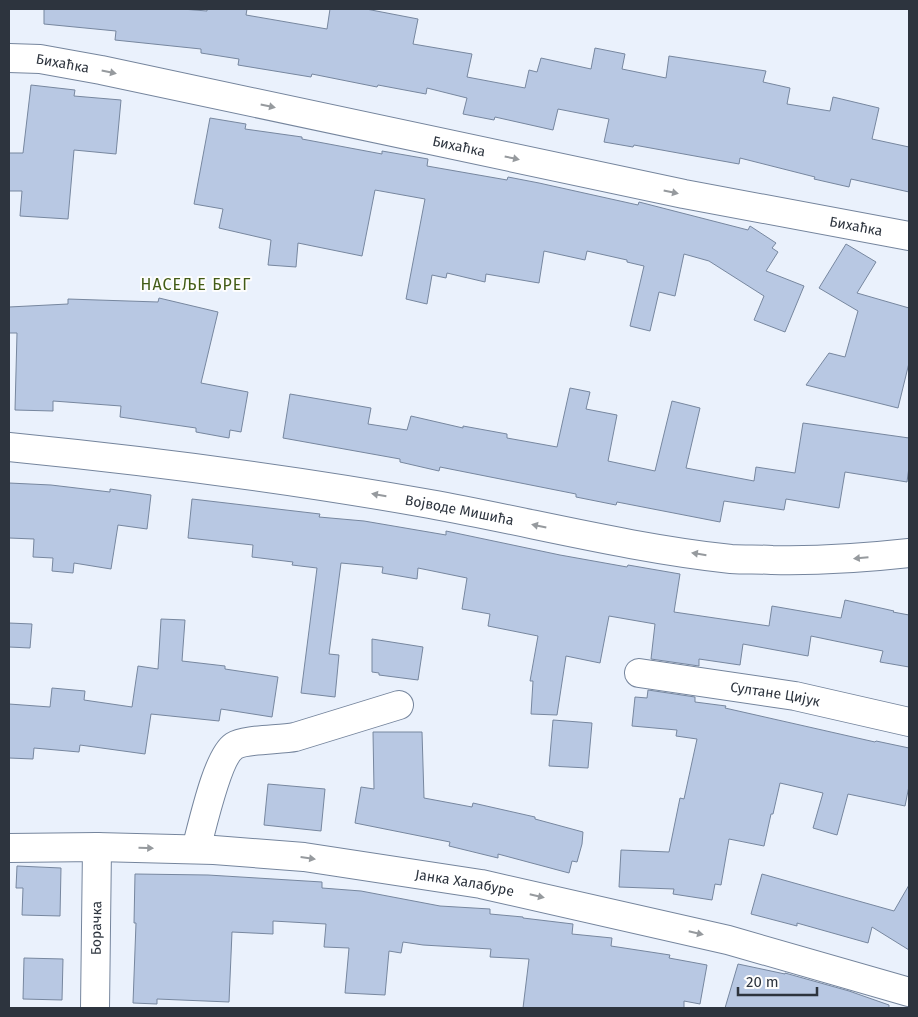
<svg xmlns="http://www.w3.org/2000/svg" width="918" height="1017" font-family="'Fira Sans',sans-serif">
<rect width="100%" height="100%" fill="#eaf1fc"/>
<path fill="#b8c8e3" stroke="#77879f" d="M44 9H182L207 11V9H247L246 15 327 29 330 9H366L418 19 413 44 472 54 467 77 525 88 529 70 537 72 541 58 591 69 595 48 625 54 622 69 666 78 669 56 766 71 763 82 790 88 787 104 830 111 833 97 879 108 872 139 909 147V192L851 179 849 187 814 179 815 177 740 158 739 164 634 145 633 147 604 142 609 119 558 109 553 130 495 117 494 120 463 114 467 98 427 88 426 94 378 85 377 87 312 74 311 77 238 65 239 59 201 53V49L115 40 116 31 44 24Z
M31 85 75 90 74 96 121 100 116 154 74 150 68 219 20 216 22 191H9V153H23Z
M210 118 246 124 245 129 302 137V139L382 154V151L428 159 427 166 507 180 508 177 539 183 638 205 639 202 748 230 750 226 776 243 772 248 778 252 766 271 804 286 785 332 754 320 764 296 709 261 684 254 675 296 659 292 650 331 630 326 644 266 627 262V260L587 251 585 260 544 251 539 283 486 274 485 282 447 273 446 278 432 275 427 304 406 299 425 199 375 190 362 256 298 243 296 267 268 265 271 240 219 228 223 209 194 204Z
M846 244 876 262 857 293 909 308V363L898 408 806 385 829 353 845 357 858 311 819 288Z
M159 298 218 312 201 383 248 392 241 432 230 430 229 438 196 432V428L120 417 121 406 53 401V411L15 410 17 333H9V307L68 304V299L158 302Z
M570 388 590 392 586 409 617 415 608 461 655 471 672 401 700 408 686 468 754 481 756 467 795 473 803 423 909 438V467L907 482 845 472 839 508 786 499 784 510 724 501 720 522 617 502 616 505 576 497V494L440 467 439 471 400 462V459L283 438 290 394 371 408 368 424 407 430 411 416 463 428V426L507 434V438L557 447Z
M9 483 51 485 110 492V489L151 495 147 529 118 525 111 569 74 563 73 573 52 571 53 558 33 557 34 539 9 538Z
M192 499 320 514 319 517 364 521 446 535V531L560 555 627 567 628 565 680 574 674 612 769 626 772 606 841 618 845 600 894 611 893 612 909 615V667L880 662 883 651 811 636 808 656 743 644 740 665 699 659V666L651 659 655 624 609 616 600 663 566 656 557 715 531 714 533 681H530L538 636 488 626 490 614 462 609 467 578 418 568 417 579 382 573 383 567 341 563 329 654 339 655 335 697 301 693 317 568 292 565 293 562 252 557 253 545 188 538Z
M161 619 185 620 182 661 225 666V669L278 677 272 717 221 709 219 721 151 714 145 754 80 745 79 752 34 748 33 759 9 758V704L50 707 52 688 85 691 84 700 132 707 138 666 158 669Z
M9 623 32 624 30 648 9 647Z
M372 639 423 647 418 680 379 675V673L372 672Z
M648 690 695 697V702L726 706 725 708 875 742 876 741 909 748V786L905 806 848 794 837 835 813 828 823 793 780 783 773 814H771L764 846 729 839 721 885 715 884 712 900 673 894 674 889 619 887 621 850 669 852 680 798 684 799 697 739 676 736 677 730 632 726 635 697 647 698Z
M553 720 592 723 588 768 549 766Z
M373 732H422L424 798 472 807 473 803 535 817V819L583 832 582 844 577 862 572 861 569 873 498 854V858L449 846 450 842 355 823 361 787 374 789Z
M268 784 325 789 321 831 264 825Z
M17 866 61 868 60 916 22 915 23 888H16Z
M135 874 208 875 322 882V888L361 891 440 906 490 909V914L523 917V918L573 924 572 934 612 938 611 946 670 955 669 958 707 965 700 1004 684 1001V1008H523L529 959 490 957 491 949 423 945 403 942 401 953 389 951 385 995 345 993 349 948 324 947 326 924 273 921V934L232 932 229 1002 157 999V1004L133 1003 136 923H134Z
M762 874 894 911 909 885V950L872 927 868 943 797 923V926L751 914Z
M24 958 63 959 62 1000 23 999Z
M738 964 785 974V973L849 991 889 1005V1008H725Z"/>
<g fill="none" stroke-linecap="round" stroke-linejoin="round">
<g stroke="#75859d" stroke-width="30">
<g id="minor">
<path id="s1" d="M9 58 40 59 101 70 684 194 909 236"/>
<path id="s2" d="M9 447C150 461 291 479 430 504 530 522 629 548 731 559 745 560 759 559 772 560 818 561 864 558 909 553"/>
<path id="s3" d="M639 673 795 696 909 722"/>
<path id="s4" d="M9 848 97 847 214 850 304 857 481 884 728 940 909 992"/>
<path d="M196 849C202 828 217 757 234 746 245 739 280 740 295 737L399 705"/>
<path id="s5" d="M95 1008 97 847"/>
</g>
</g>
<use href="#minor" stroke="#fff" stroke-width="28"/>
</g>
<defs><path id="oneway-solid" d="M-6-.8H1V-3.2L6.5 0L1 3.2V.8H-6Z" transform="scale(1.25)"/></defs>
<g fill="#969a9e">
<use href="#oneway-solid" transform="translate(109 72) rotate(12)"/>
<use href="#oneway-solid" transform="translate(268 106) rotate(12)"/>
<use href="#oneway-solid" transform="translate(512 158) rotate(12)"/>
<use href="#oneway-solid" transform="translate(671 192) rotate(12)"/>
<use href="#oneway-solid" transform="translate(379 495) rotate(-170)"/>
<use href="#oneway-solid" transform="translate(539 526) rotate(-168)"/>
<use href="#oneway-solid" transform="translate(699 554) rotate(-171)"/>
<use href="#oneway-solid" transform="translate(861 558) rotate(175)"/>
<use href="#oneway-solid" transform="translate(146 848) rotate(2)"/>
<use href="#oneway-solid" transform="translate(308 858) rotate(8)"/>
<use href="#oneway-solid" transform="translate(537 896) rotate(13)"/>
<use href="#oneway-solid" transform="translate(696 933) rotate(13)"/>
</g>
<g text-anchor="middle" dominant-baseline="central" stroke-width="4" stroke-linejoin="round" paint-order="stroke">
<g font-size="14" fill="#2d343e" stroke="#fdfdfd">
<text stroke="none"><textPath href="#s1" startOffset="54">Бихаћка</textPath></text>
<text stroke="none"><textPath href="#s1" startOffset="459">Бихаћка</textPath></text>
<text stroke="none"><textPath href="#s1" startOffset="864">Бихаћка</textPath></text>
<text stroke="none"><textPath href="#s2" startOffset="455">Војводе Мишића</textPath></text>
<text stroke="none"><textPath href="#s3" startOffset="138">Султане Цијук</textPath></text>
<text stroke="none"><textPath href="#s4" startOffset="458">Јанка Халабуре</textPath></text>
<text stroke="none"><textPath href="#s5" startOffset="80">Борачка</textPath></text>
</g>
<g font-size="16" letter-spacing="1" fill="#425c16" stroke="#fdfdfd">
<text x="196" y="284">НАСЕЉЕ БРЕГ</text>
</g>
</g>
<rect width="918" height="1017" fill="none" stroke="#2d343e" stroke-width="20"/>
<path d="M738 987v8h79v-8" fill="none" stroke="#2d343e" stroke-width="2.5"/>
<text x="746" y="987" font-size="15" fill="#2d343e" stroke="#fdfdfd" stroke-width="4" paint-order="stroke">20 m</text>
</svg>
